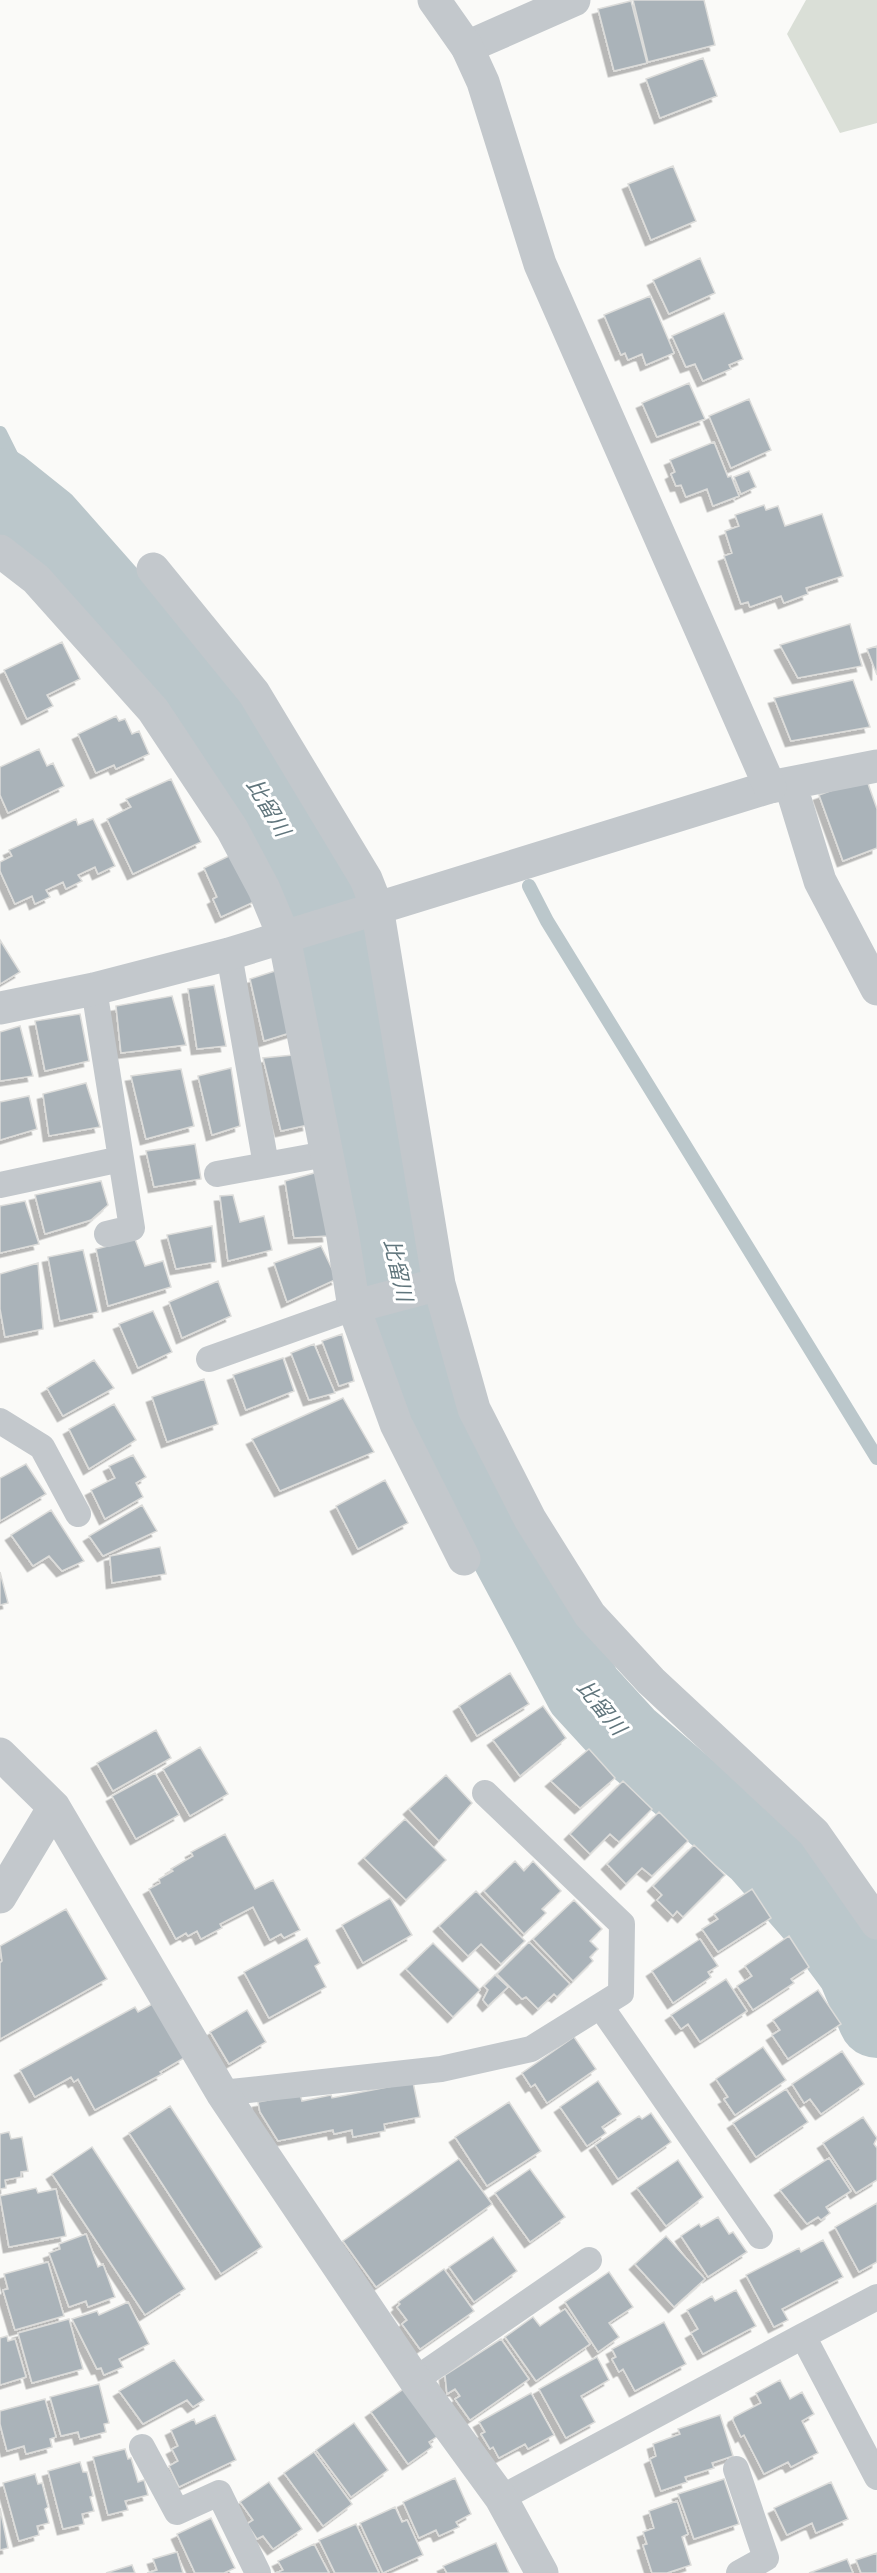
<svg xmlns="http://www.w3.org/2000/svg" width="877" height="2573" font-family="Manrope,'Noto Sans JP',sans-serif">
<defs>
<filter id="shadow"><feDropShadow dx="-5.5" dy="5.5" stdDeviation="0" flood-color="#0004"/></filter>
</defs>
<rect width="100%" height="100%" fill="#fafaf8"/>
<path fill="#dadfd7" d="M806 0H877V123L840 133 787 34Z"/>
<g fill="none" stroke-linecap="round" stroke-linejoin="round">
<path stroke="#bbc7cb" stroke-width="14" d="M0 433 45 523
M529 886 547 921 877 1458"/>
<path stroke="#bbc7cb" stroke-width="78" d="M0 487 45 523 159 652 247 771 281 824 311 877 342 962 365 1080 377 1166 388 1212 392 1255 408 1319 444 1429 584 1691 628 1739 759 1851 821 1922 856 1969 877 2019"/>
</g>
<path fill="#aab3b9" stroke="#dcdcda" stroke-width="1.5" filter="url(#shadow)" d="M633 0H704L715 45 648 62Z
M631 1 647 63 614 71 598 9Z
M703 58 717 96 660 118 646 79Z
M673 166 696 221 651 240 628 184Z
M700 258 715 293 669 314 653 280Z
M650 296 674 353 646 365 642 354 628 360 625 353 621 355 604 315Z
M724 313 743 359 729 365 731 369 703 381 695 364 686 367 672 336Z
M689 383 705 419 657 437 642 403Z
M749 399 771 450 731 468 709 416Z
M714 442 728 477 731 476 739 496 713 506 707 489 686 497 681 485 676 486 671 474 675 472 670 460Z
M749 471 756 487 741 494 734 477Z
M764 505 766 510 778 506 785 526 822 514 843 576 806 588 808 594 784 603 781 596 750 607 748 602 741 604 724 556 732 553 725 531 739 526 735 515Z
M850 624 862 666 798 678 780 645Z
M62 642 80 679 47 695 53 706 27 719 4 670Z
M877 646V675L867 649Z
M853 680 870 727 791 741 774 698Z
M116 716 119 721 125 719 132 734 139 731 149 754 116 769 114 765 96 773 78 734Z
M39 749 47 766 53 763 64 786 8 813 0 795V767Z
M866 778 877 809V848L843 861 819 795Z
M171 779 201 842 133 874 107 819 131 807 126 799Z
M76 819 78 825 93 819 115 866 98 874 95 867 78 875 82 881 66 889 63 882 46 890 50 897 35 904 32 896 15 904 0 871V862L12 856 9 850Z
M233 854 256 901 221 917 213 899 217 897 204 868Z
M0 940 20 972 0 984Z
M278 970 293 1032 264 1041 250 979Z
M214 985 226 1046 197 1049 188 989Z
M172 996 186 1045 121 1053 116 1006Z
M80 1014 89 1061 45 1071 35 1021Z
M20 1026 33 1076 0 1081V1032Z
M293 1055 308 1125 281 1131 263 1058Z
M231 1068 240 1126 212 1135 198 1076Z
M181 1069 194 1126 146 1139 131 1076Z
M86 1083 100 1127 49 1136 43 1094Z
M29 1096 37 1129 0 1140V1102Z
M195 1144 201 1179 154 1187 146 1151Z
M318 1172 328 1236 294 1238 285 1181Z
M101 1181 108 1205 91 1220 45 1234 35 1195Z
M233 1195 240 1222 264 1216 272 1250 228 1261 220 1196Z
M25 1201 39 1244 0 1253V1206Z
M212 1226 216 1262 176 1269 167 1235Z
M135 1239 145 1266 163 1261 171 1287 108 1306 96 1249Z
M321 1246 337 1279 287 1302 274 1263Z
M83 1250 98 1312 60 1321 48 1257Z
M38 1263 43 1329 5 1337 0 1309V1274Z
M218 1281 231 1316 182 1338 169 1302Z
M153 1311 172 1352 138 1368 119 1324Z
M342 1334 354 1381 339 1386 322 1341Z
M314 1344 335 1393 309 1400 291 1353Z
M283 1358 294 1391 246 1410 233 1375Z
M94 1360 114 1388 63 1416 47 1388Z
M204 1379 218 1424 167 1442 152 1397Z
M343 1398 374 1452 280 1491 252 1439Z
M114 1404 136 1440 89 1469 69 1429Z
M133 1455 146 1477 136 1483 143 1497 105 1519 91 1490 115 1478 109 1466Z
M26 1464 46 1494 0 1521V1478Z
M385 1480 408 1523 358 1549 336 1506Z
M142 1505 157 1531 103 1556 89 1536Z
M51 1510 84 1561 62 1571 49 1556 33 1566 11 1535Z
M160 1547 166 1574 112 1583 110 1556Z
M0 1572 8 1603 0 1605Z
M510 1673 529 1704 477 1736 459 1706Z
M543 1706 566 1738 520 1776 493 1740Z
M156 1730 171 1758 113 1791 97 1763Z
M200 1747 228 1794 190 1816 163 1769Z
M589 1749 615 1778 580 1808 551 1781Z
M155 1773 179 1815 136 1839 112 1796Z
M446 1775 472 1803 439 1841 409 1809Z
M623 1781 652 1809 619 1842 610 1834 590 1854 570 1834Z
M659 1812 688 1841 652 1876 642 1868 626 1884 607 1864Z
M405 1819 446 1860 406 1900 364 1858Z
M225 1834 255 1889 273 1880 300 1930 284 1938 281 1934 270 1940 253 1907 220 1924 222 1928 201 1939 197 1931 188 1936 186 1933 176 1939 149 1889 160 1883 159 1879 173 1871 171 1869 193 1856 191 1852Z
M694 1845 725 1875 683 1917 677 1911 673 1916 657 1900 662 1895 653 1886Z
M515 1861 524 1871 533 1861 561 1891 542 1909 546 1913 524 1934 484 1891Z
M752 1889 771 1918 718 1952 702 1929 718 1919 714 1914Z
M476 1891 525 1941 501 1964 481 1944 468 1956 439 1926Z
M390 1898 412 1935 363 1963 342 1925Z
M574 1900 602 1929 590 1941 598 1949 590 1957 593 1961 573 1981 533 1939Z
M66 1909 107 1979 0 2039V1963L2 1961 0 1946Z
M789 1936 809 1967 791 1979 794 1983 753 2010 737 1986 752 1976 745 1966Z
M307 1938 320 1963 315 1966 326 1987 269 2018 244 1972Z
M700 1939 718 1966 708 1972 711 1977 673 2003 652 1971Z
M529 1942 570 1984 557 1997 554 1994 538 2009 526 1997 522 1999 497 1974Z
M433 1943 480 1990 453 2017 406 1969Z
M495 1975 508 1987 488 2006 483 2000 488 1990 484 1986Z
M726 1979 747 2011 700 2042 688 2024 681 2029 671 2015Z
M818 1990 841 2024 788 2059 772 2035 780 2030 773 2020Z
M154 2003 184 2058 160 2072 162 2074 95 2110 78 2079 74 2082 71 2077 35 2097 20 2070 135 2007 138 2012Z
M247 2010 266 2042 229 2064 210 2032Z
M574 2037 596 2069 547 2103 535 2084 531 2087 522 2073Z
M763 2047 786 2080 735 2115 724 2099 728 2097 716 2079Z
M842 2051 864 2084 821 2114 810 2099 804 2103 792 2084Z
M598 2081 621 2114 602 2127 606 2133 587 2146 560 2107Z
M413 2082 420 2117 384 2124 385 2131 353 2137 352 2130 334 2134 333 2130 278 2141 260 2112 258 2102 300 2094 302 2101 331 2095 332 2098Z
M786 2089 808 2122 756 2157 733 2123Z
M509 2102 541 2151 487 2186 455 2137Z
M170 2106 262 2247 221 2274 129 2133Z
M651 2113 671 2142 618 2179 595 2145 639 2116 642 2119Z
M863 2117 877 2138 874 2144 877 2148V2180L856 2193 823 2143Z
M9 2132 11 2139 22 2137 28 2171 21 2172V2177L5 2180 6 2188 0 2189V2134Z
M92 2147 185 2289 145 2315 52 2174Z
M829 2158 851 2191 826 2207 830 2213 821 2220 818 2217 807 2224 780 2190Z
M459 2159 492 2204 376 2287 343 2241Z
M678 2160 703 2197 666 2226 637 2188Z
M530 2169 565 2217 530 2242 495 2193Z
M36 2188 38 2193 56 2189 66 2236 9 2247 0 2196Z
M877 2203V2262L859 2272 835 2227Z
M718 2217 729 2234 733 2232 747 2252 708 2277 681 2236 699 2224 701 2227Z
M86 2234 98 2267 103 2264 115 2297 88 2307 86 2301 69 2307 49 2253 60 2249 59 2244Z
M666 2236 705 2279 674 2307 635 2264Z
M493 2237 517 2271 474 2302 449 2267Z
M823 2240 843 2277 782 2309 788 2320 774 2327 746 2275 799 2248 801 2252Z
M48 2262 64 2316 15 2330 3 2290 8 2289 4 2274Z
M444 2269 474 2311 420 2349 402 2324 407 2320 397 2307 400 2304 398 2302Z
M609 2272 633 2307 609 2323 619 2337 598 2352 565 2302Z
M736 2290 756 2326 703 2354 691 2333 698 2329 687 2310 712 2296 715 2301Z
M128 2302 149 2344 119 2359 123 2367 104 2375 101 2368 97 2369 72 2319 97 2311 99 2315Z
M565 2309 590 2344 536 2381 505 2337 533 2317 540 2326Z
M69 2319 83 2369 32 2383 18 2333Z
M664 2322 686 2364 635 2391 623 2369 619 2372 612 2359 616 2357 612 2349Z
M7 2336 8 2341 15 2339 26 2377 0 2385V2338Z
M501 2339 529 2379 470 2420 455 2399 460 2396 455 2389 447 2394 445 2375Z
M597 2357 609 2380 581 2396 595 2422 566 2438 539 2389Z
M174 2360 204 2400 193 2407 187 2400 143 2424 119 2391Z
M780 2380 790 2399 802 2392 814 2414 802 2421 818 2453 791 2467 788 2462 764 2474 744 2435 741 2437 733 2420 734 2417 761 2403 756 2393Z
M99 2384 109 2423 104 2424 106 2432 80 2439 78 2432 61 2436 50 2397Z
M405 2388 438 2436 429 2442 432 2447 408 2464 371 2412Z
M531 2393 554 2435 528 2449 525 2444 499 2458 493 2447 490 2449 481 2434 485 2432 479 2422Z
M45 2399 56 2437 50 2439 52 2447 26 2454 24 2446 7 2451 0 2424V2411Z
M215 2415 236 2460 179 2487 169 2466 178 2461 172 2449 178 2446 171 2430 194 2419 196 2424Z
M720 2415 733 2456 712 2463 714 2468 685 2477 687 2482 661 2491 650 2459 656 2456 653 2444 680 2434 678 2429Z
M354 2423 388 2470 351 2497 316 2450Z
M125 2449 128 2459 131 2458 138 2482 144 2480 148 2495 125 2501 128 2510 108 2515 93 2457Z
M314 2452 352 2504 323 2526 284 2473Z
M80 2462 83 2472H87L93 2496 90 2497 94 2511 82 2514 84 2524 63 2529 48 2471Z
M35 2474 38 2484 42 2483 48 2507 45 2509 49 2523 37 2526 39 2535 19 2541 3 2483Z
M455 2478 471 2514 456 2522 459 2527 439 2536 436 2530 419 2538 403 2502Z
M724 2479 739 2524 694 2539 678 2494Z
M269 2482 302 2529 273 2549 263 2536 257 2539 247 2524 253 2520 240 2502Z
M831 2482 848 2519 816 2533 812 2523 787 2535 774 2508Z
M677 2501 688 2534 682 2537 691 2565 667 2573H652L643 2545 647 2544 643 2532 654 2528 649 2511Z
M395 2507 402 2522 407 2520 423 2555 383 2573 360 2523Z
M0 2508 8 2548 0 2550Z
M211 2518 235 2568 224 2573H195L177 2534Z
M356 2524 379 2573H335L319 2540Z
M496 2543 509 2573H447L443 2566Z
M314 2544 329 2573H276L283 2570 278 2561Z
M177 2552 183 2573H147L157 2570 153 2559Z
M877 2553V2573H861L856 2560Z
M847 2559 853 2573H809Z
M132 2565 135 2573H106Z"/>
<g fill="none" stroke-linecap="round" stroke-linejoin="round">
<path stroke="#c3c8cc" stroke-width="26" d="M229 954 266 1165
M94 989 132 1228 107 1234
M217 1174 326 1154
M0 1185 121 1159
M209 1359 364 1304
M0 1421 42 1447 78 1514
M601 2007 760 2236
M222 2093 441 2069 531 2049 621 1993 622 1924 485 1793
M803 2336 877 2297
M415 2380 589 2260
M142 2447 177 2512 219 2493 258 2573
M736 2469 766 2558 739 2573
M501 2498 803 2336 877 2477"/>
<path stroke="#c3c8cc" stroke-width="33" d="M467 47 574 0
M0 551 36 579 153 710 232 829 264 889 284 937 342 1231 354 1308 396 1424 464 1559
M153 569 254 693 366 879 377 907 439 1284 474 1409 530 1519 590 1615 651 1681 814 1833 877 1923
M790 783 820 881 877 989
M0 1008 94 989 229 954 770 787 877 766
M364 1304 439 1284
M0 1754 54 1807 222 2093 415 2380 501 2498 542 2573
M0 1897 54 1807"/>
<path stroke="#c3c8cc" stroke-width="33" d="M434 0 467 47 483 82 540 264 770 787"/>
</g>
<g text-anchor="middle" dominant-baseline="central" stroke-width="6" stroke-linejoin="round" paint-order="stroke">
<g font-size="21" font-style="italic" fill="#60757c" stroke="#fff">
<text transform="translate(269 807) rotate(59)">比留川</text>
<text transform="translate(399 1270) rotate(77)">比留川</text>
<text transform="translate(602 1707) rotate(51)">比留川</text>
</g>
</g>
</svg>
